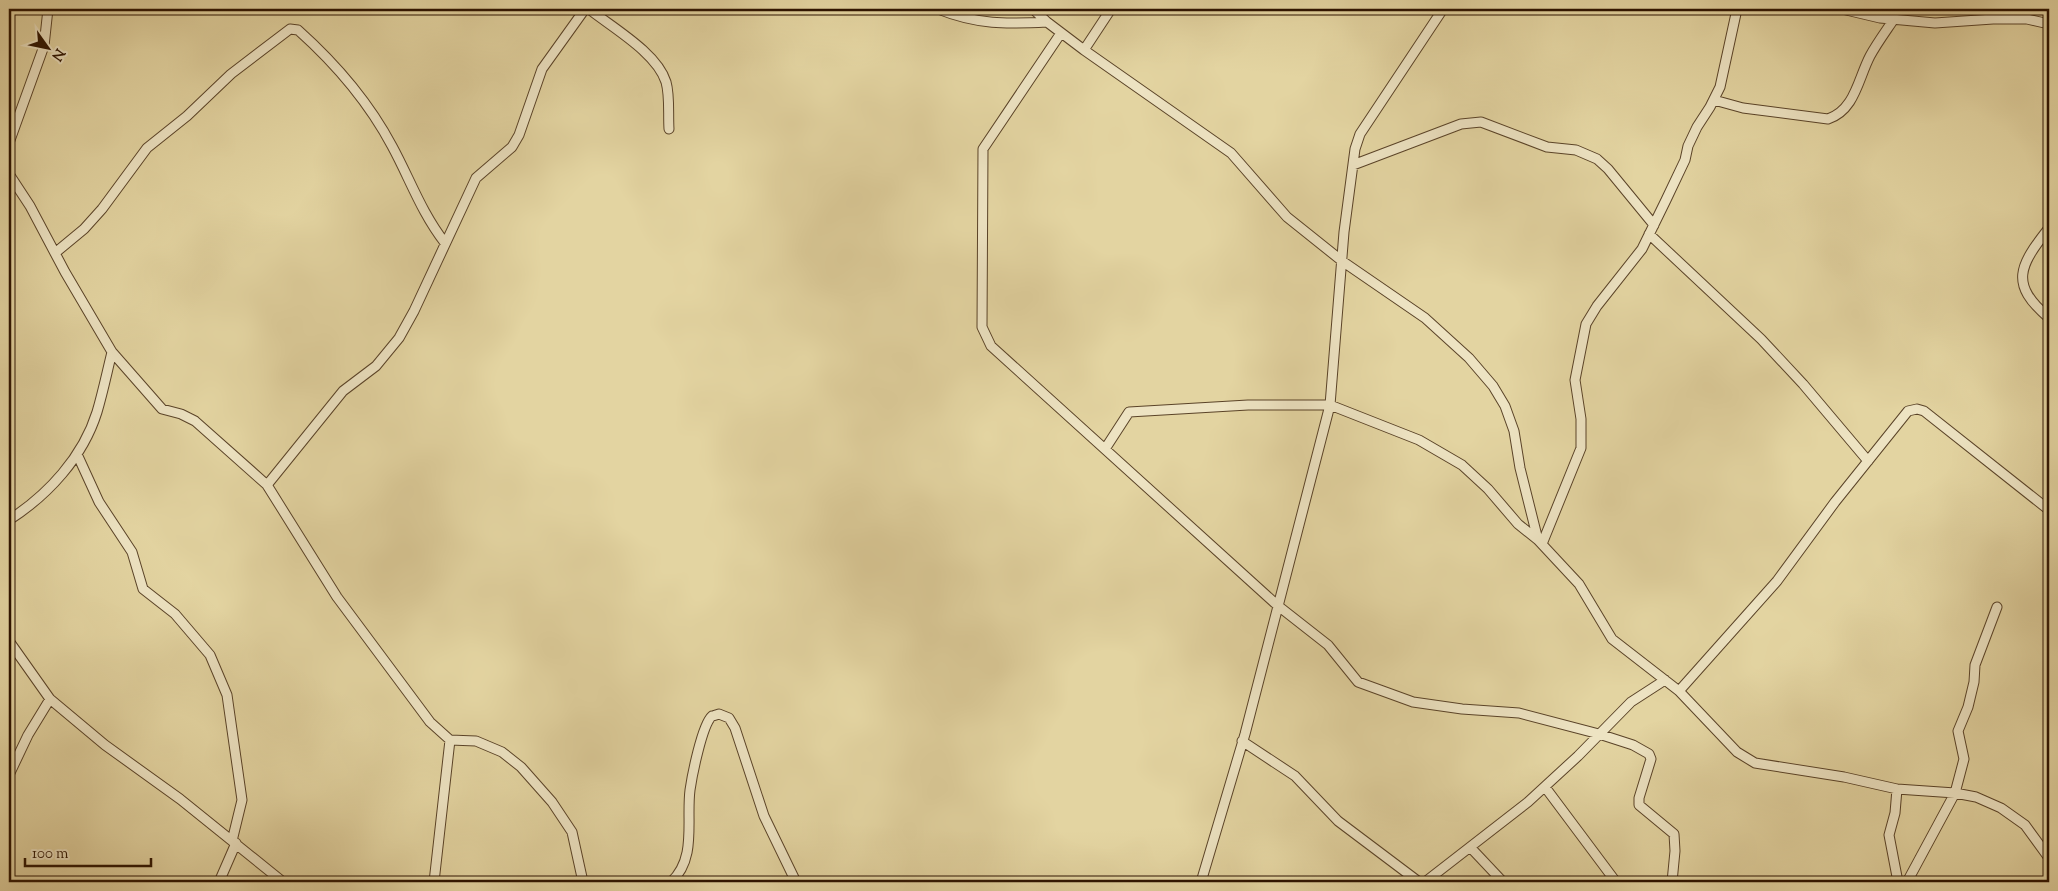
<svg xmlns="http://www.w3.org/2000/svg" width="2058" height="891" font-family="'Sorts Mill Goudy',serif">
<rect width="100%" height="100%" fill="#e3d4a1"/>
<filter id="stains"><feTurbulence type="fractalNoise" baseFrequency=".004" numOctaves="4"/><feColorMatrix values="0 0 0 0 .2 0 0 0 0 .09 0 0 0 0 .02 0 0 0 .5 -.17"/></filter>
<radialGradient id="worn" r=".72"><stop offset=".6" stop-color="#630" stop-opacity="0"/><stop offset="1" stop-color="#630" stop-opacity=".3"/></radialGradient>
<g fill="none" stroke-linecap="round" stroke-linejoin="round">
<g stroke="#5a4328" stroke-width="11">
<path id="minor" d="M589 9C613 28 657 53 666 82 670 96 668 114 669 129
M938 9C978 25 1006 24 1047 22
M1033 9 1047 22 1084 50 1231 153 1287 217 1342 261 1425 318 1469 358 1493 386 1505 406 1514 431 1520 468 1538 540
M1842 9 1880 18 1935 23 1993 19H2027L2049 24
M1061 33 983 149 982 327 991 346 1277 605 1328 645 1358 682 1413 702 1462 709 1519 713 1599 734 1633 745 1649 754 1651 759 1639 798V805L1674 834 1675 851 1672 882
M1084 50 1111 9
M1714 100 1743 108 1828 119C1855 110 1858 79 1870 56 1877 43 1886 31 1894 19
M9 143 44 46 48 9
M1353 165 1461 124 1481 122 1547 147 1576 150 1597 159 1608 169 1654 225
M9 174 30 206 65 272 112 352 162 409 181 414 195 421 267 485 337 597 430 722 450 740 476 741 502 752 521 767 552 802 572 832 583 882
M2049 228C2019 266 2009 284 2049 318
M1649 234 1761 339 1803 384 1868 461
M55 253 84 229 102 209 147 148 187 116 231 74 290 29 298 30C336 64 368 101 392 146 410 179 421 212 445 243
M1105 449 1129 412 1248 405H1330L1419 440 1462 465 1488 489 1518 524 1538 540 1579 584 1612 639 1679 691 1737 752 1755 763 1844 777 1897 789 1955 793 1976 797 2001 808 2025 825 2049 858
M77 454 99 502 132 552 143 589 175 614 210 655 227 695 242 800 232 841
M267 485 343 391 376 366 399 338 414 311 476 178 512 147 519 135 542 69 585 9
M9 520C48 495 83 457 97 412 103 392 107 372 112 352
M1542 544 1581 448V419L1575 380 1586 324 1597 306 1642 249 1666 200 1685 160 1688 146 1697 127 1710 107 1720 87 1737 9
M9 641 50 699 105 745 180 799 283 882
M1679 691 1777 581 1835 502 1908 411 1917 409 1924 411 2049 510
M1242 741 1295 776 1338 821 1419 882
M9 775 28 735 50 699
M1545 787 1616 882
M1897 789 1895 813 1889 835 1898 882
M1470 847 1503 882
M219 882 236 843
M434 882 450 740
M671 882C697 858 686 821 690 790 692 776 702 725 712 716 713 716 719 714 719 714L729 718 735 728 764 816 796 882
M1201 882 1245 734 1330 405 1344 232 1355 149 1360 134 1443 9
M1425 882 1528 802 1578 756 1631 702 1665 680
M1907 882 1955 793 1964 759 1958 731 1968 707 1974 682 1975 665 1997 607"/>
</g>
<use href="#minor" stroke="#ede3c2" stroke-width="9"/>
</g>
<rect width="2058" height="891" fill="none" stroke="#e3d4a1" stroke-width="30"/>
<rect x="10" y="10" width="2038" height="871" fill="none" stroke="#2d1300" stroke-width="2.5"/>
<rect x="15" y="15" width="2028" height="861" fill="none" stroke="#2d1300"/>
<g transform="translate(48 48) rotate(123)" stroke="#ede3c2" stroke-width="4" paint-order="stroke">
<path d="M0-4L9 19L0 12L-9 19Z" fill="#2d1300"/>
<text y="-8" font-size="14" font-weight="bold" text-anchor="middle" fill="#2d1300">N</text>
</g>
<path d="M25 858v8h126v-8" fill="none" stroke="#2d1300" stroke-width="2.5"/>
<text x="32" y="858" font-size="15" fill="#2d1300" stroke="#ede3c2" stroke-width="4" paint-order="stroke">100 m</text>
<rect width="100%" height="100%" filter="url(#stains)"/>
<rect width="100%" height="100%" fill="url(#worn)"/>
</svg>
